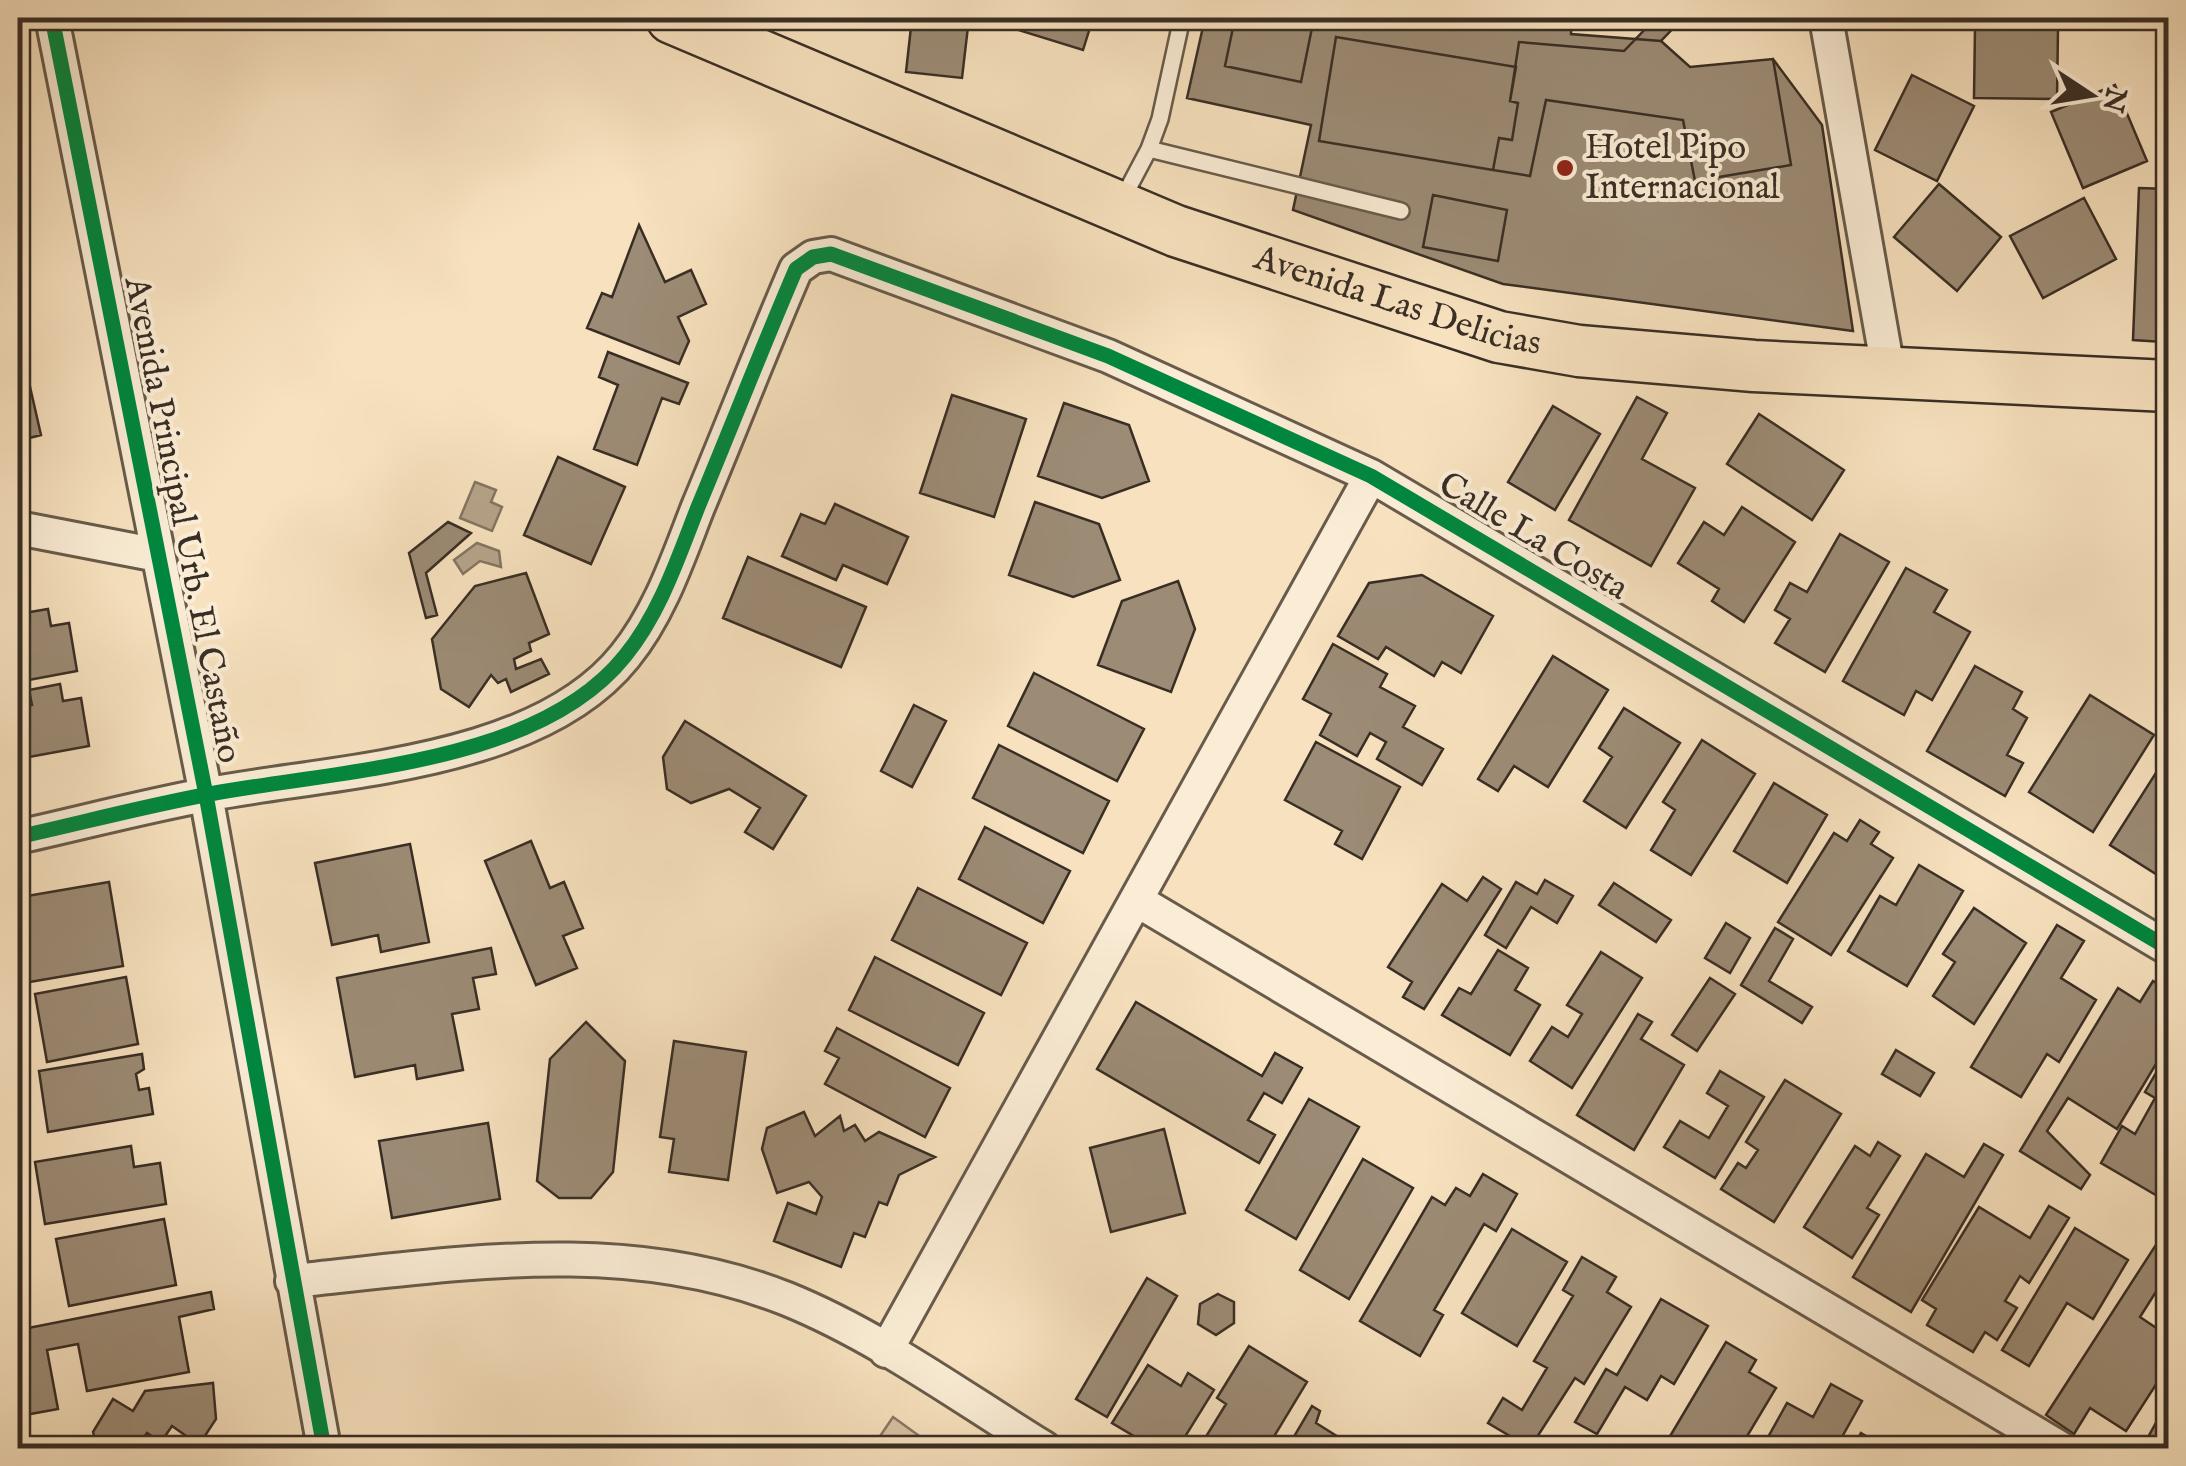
<svg xmlns="http://www.w3.org/2000/svg" width="2186" height="1466" font-family="'IM FELL English',serif">
<rect width="100%" height="100%" fill="#f7e1be"/>
<filter id="stains"><feTurbulence type="fractalNoise" baseFrequency=".002" numOctaves="4"/><feColorMatrix values="0 0 0 0 .2 0 0 0 0 .09 0 0 0 0 .02 0 0 0 .5 -.17"/></filter>
<radialGradient id="worn" r=".72"><stop offset=".6" stop-color="#630" stop-opacity="0"/><stop offset="1" stop-color="#630" stop-opacity=".3"/></radialGradient>
<path fill="#d7c3a4" stroke="#887864" stroke-width="2.5" d="M893 1417 929 1443 925 1448H872Z"/>
<path fill="#b6a48a" stroke="#847562" stroke-width="2.5" d="M475 482 496 490 491 502 502 507 492 531 460 518Z
M477 543 499 551 501 567 480 561 463 574 454 560Z"/>
<path fill="#9c8b75" stroke="#392e25" stroke-width="2.5" d="M912 18H969L962 78 906 72Z
M1018 18H1093L1083 50 1015 29Z
M1205 18H1572L1571 34 1661 41 1690 67 1773 59 1822 125 1853 331 1503 284 1293 210 1311 125 1187 98Z
M1235 18H1314L1301 82 1225 66Z
M1656 18H1683L1661 41 1690 67 1773 59 1791 165 1695 181 1683 120 1546 100 1530 176 1493 170 1499 138 1512 140 1518 103 1510 101 1519 42 1624 51Z
M1975 28 2058 29 2057 99 1974 98Z
M1336 37 1516 67 1510 101 1518 103 1512 140 1499 138 1493 170 1319 141Z
M1912 75 1974 106 1937 181 1875 150Z
M2115 85 2147 161 2083 188 2051 112Z
M1939 184 2001 237 1957 291 1894 237Z
M2139 188 2168 189 2163 342 2133 340Z
M1433 195 1507 210 1498 261 1423 247Z
M2084 198 2116 259 2043 298 2010 236Z
M639 225 665 282 691 270 706 304 678 317 689 341 679 364 587 328 602 293 612 297Z
M608 352 688 383 679 404 662 398 637 465 594 449 618 385 599 377Z
M23 356 41 435 18 441V357Z
M952 395 1026 419 994 517 920 493Z
M1637 397 1667 413 1642 459 1695 488 1651 566 1569 520Z
M1064 403 1129 425 1149 481 1102 498 1038 476Z
M1553 406 1600 434 1555 510 1508 482Z
M1759 414 1844 470 1812 520 1727 464Z
M558 457 625 487 591 564 524 535Z
M1035 502 1099 524 1120 580 1073 597 1009 575Z
M835 504 908 537 887 584 843 565 836 580 782 556 801 514 825 524Z
M1742 507 1795 542 1744 622 1712 601 1719 589 1678 563 1704 522 1724 535Z
M448 522 471 533 426 573 437 615 426 618 409 553Z
M1840 534 1889 562 1825 672 1775 643 1790 619 1775 610 1790 583 1807 592Z
M748 557 866 607 841 667 723 618Z
M1906 568 1947 590 1934 612 1970 632 1932 700 1916 691 1904 715 1843 681Z
M526 573 549 634 529 643 531 651 514 659 516 669 541 659 549 674 511 692 506 679 498 683 491 675 469 707 441 689 432 639 475 586Z
M1422 575 1493 616 1461 673 1442 662 1434 676 1386 647 1378 659 1338 636 1369 583Z
M1178 581 1195 629 1171 692 1098 665 1122 601Z
M48 609 51 626 69 623 77 671 18 682V614Z
M1333 644 1387 674 1380 687 1415 706 1403 727 1443 749 1422 785 1377 759 1386 742 1370 733 1357 756 1320 735 1331 714 1303 699Z
M1553 656 1608 690 1548 787 1514 766 1498 791 1478 779Z
M1975 666 2022 692 2013 709 2027 718 2007 755 2023 763 2005 796 1927 751Z
M1034 673 1144 729 1117 781 1008 726Z
M60 684 63 701 81 698 89 746 18 759V707L32 705 29 690Z
M2090 695 2154 735 2093 832 2029 792Z
M914 705 946 721 912 787 881 771Z
M1624 708 1680 743 1626 828 1584 801 1612 757 1599 748Z
M685 721 806 796 773 849 745 832 760 808 729 789 691 803 667 789 663 757Z
M1702 740 1755 774 1691 875 1651 850 1675 810 1663 802Z
M1316 742 1400 787 1362 859 1335 844 1342 831 1285 800Z
M999 745 1109 801 1083 853 973 798Z
M2168 754V861L2159 876 2110 845Z
M1774 783 1827 815 1787 883 1734 851Z
M1860 820 1879 832 1871 844 1893 858 1831 955 1778 922 1834 833 1847 841Z
M985 827 1070 871 1043 923 959 879Z
M531 841 550 888 564 882 583 928 563 936 577 968 536 985 485 861Z
M410 844 429 942 381 952 378 935 332 945 315 863Z
M1919 865 1963 891 1907 986 1848 951 1880 896 1896 905Z
M1483 877 1501 889 1424 1009 1403 997 1412 982 1388 967 1442 884 1467 901Z
M1545 880 1573 896 1557 923 1531 907 1506 948 1485 935 1516 882 1537 894Z
M109 882 123 966 18 984V943L28 941 21 897Z
M1614 883 1671 920 1656 942 1599 905Z
M918 888 1027 943 1001 995 892 940Z
M1974 908 2026 943 1974 1024 1933 996 1955 962 1943 954Z
M1726 923 1750 938 1730 973 1705 958Z
M2057 925 2084 941 2061 978 2096 1000 2059 1062 2047 1054 2021 1097 1971 1067Z
M1775 928 1793 939 1769 981 1812 1007 1802 1023 1741 985Z
M491 948 496 974 473 978 479 1009 452 1014 463 1070 417 1079 415 1065 355 1077 337 978Z
M1498 950 1528 968 1515 990 1540 1005 1510 1055 1442 1015 1459 988 1471 994Z
M1601 952 1642 978 1572 1088 1530 1061 1552 1027 1568 1037 1582 1014 1567 1005Z
M875 957 984 1013 958 1065 849 1010Z
M126 977 138 1044 47 1062 35 994Z
M1710 978 1735 994 1697 1051 1672 1035Z
M2153 981 2168 990V1044L2117 1129 2068 1098 2047 1131 2090 1175 2081 1189 2020 1151 2118 988 2140 1002Z
M1136 1002 1262 1076 1275 1053 1302 1068 1282 1103 1264 1093 1248 1120 1275 1135 1259 1163 1097 1069Z
M1638 1014 1652 1022 1641 1039 1684 1065 1634 1150 1577 1115Z
M586 1022 625 1061 613 1172 591 1198H559L537 1181 550 1059Z
M837 1028 950 1088 925 1137 825 1084 839 1058 825 1051Z
M674 1041 746 1052 728 1180 669 1172 674 1139 660 1137Z
M1896 1050 1934 1073 1920 1096 1882 1074Z
M2168 1052V1196L2166 1201 2101 1163 2122 1126 2135 1134 2155 1098 2145 1092Z
M142 1054 144 1069 136 1074 139 1090 149 1088 153 1114 48 1132 39 1071Z
M1720 1071 1764 1097 1715 1178 1664 1147 1680 1121 1709 1138 1728 1106 1707 1093Z
M1785 1080 1841 1114 1774 1222 1721 1189 1738 1163 1746 1168 1758 1150 1746 1142Z
M1309 1099 1359 1127 1296 1239 1246 1210Z
M804 1112 815 1136 840 1116 844 1131 855 1125 865 1141 879 1132 935 1157 899 1175 887 1205 879 1202 865 1237 854 1233 841 1267 774 1241 788 1203 816 1214 822 1197 809 1182 777 1193 762 1149 767 1128Z
M488 1123 500 1199 392 1218 379 1141Z
M1164 1129 1185 1213 1111 1232 1090 1148Z
M1878 1142 1900 1156 1867 1208 1879 1215 1852 1258 1804 1227 1855 1146 1870 1156Z
M1984 1144 2003 1155 1911 1312 1853 1277 1926 1154 1964 1177Z
M131 1146 134 1167 160 1163 166 1204 45 1224 35 1162Z
M1363 1159 1413 1188 1349 1299 1300 1270Z
M1483 1174 1517 1194 1496 1231 1484 1224 1434 1310 1443 1315 1420 1356 1360 1321 1432 1197 1445 1205 1456 1188 1470 1196Z
M2049 1206 2069 1218 2029 1283 2020 1276 2005 1301 2017 1308 1997 1340 1985 1332 1973 1352 1927 1325 1936 1309 1922 1300 1979 1207 2030 1238Z
M164 1219 176 1285 69 1306 56 1239Z
M2075 1228 2128 1260 2093 1319 2067 1303 2029 1366 2002 1350Z
M1512 1229 1567 1262 1517 1346 1462 1313Z
M2161 1237 2168 1242V1273L2140 1317 2168 1336V1366L2126 1431 2090 1408 2074 1434 2046 1415Z
M1582 1257 1616 1277 1607 1292 1631 1307 1584 1384 1575 1378 1530 1448 1488 1423 1503 1398 1522 1410 1547 1368 1534 1361 1573 1296 1563 1290Z
M1147 1278 1177 1296 1107 1417 1076 1399Z
M211 1292 214 1309 179 1317 189 1372 87 1391 78 1344 47 1350 58 1409 25 1415 18 1376V1330Z
M1218 1294 1234 1302V1323L1216 1335 1198 1324 1200 1304Z
M1661 1299 1708 1326 1674 1384 1661 1376 1647 1400 1625 1387 1597 1434 1575 1422 1606 1369 1617 1375Z
M1726 1342 1756 1360 1749 1372 1776 1388 1740 1448H1663Z
M1249 1346 1307 1382 1267 1448H1199L1226 1404 1217 1398Z
M1148 1365 1181 1386 1188 1373 1214 1390 1178 1448H1154L1112 1423Z
M213 1383 216 1419 199 1445 172 1426 161 1442 147 1433 136 1448H98L93 1432 113 1399 133 1411 145 1391Z
M1831 1384 1862 1401 1837 1446 1827 1440 1822 1448H1762L1787 1403 1813 1417Z
M2168 1401V1448H2142Z
M1312 1406 1320 1411 1316 1423 1356 1448 1289 1445Z
M1861 1433 1887 1448H1852Z"/>
<g fill="none" stroke-linecap="round" stroke-linejoin="round">
<g stroke="#685b4b" stroke-width="20">
<path id="lane" d="M1149 149 1160 119 1182 18
M1122 200 1149 149 1401 211"/>
</g>
<g stroke="#685b4b" stroke-width="38">
<path id="street" d="M52 18 206 795 324 1448
M1826 18 1889 375
M18 528 158 555
M18 837C81 823 145 806 210 794 338 770 538 765 625 656 660 613 678 558 698 507 731 428 762 348 796 269L813 257 831 254 1108 356 1371 476 2168 948
M1138 901 2060 1448
M292 1281C459 1264 626 1235 787 1299 878 1336 961 1397 1044 1448
M886 1351 1371 476"/>
</g>
<g stroke="#392e25" stroke-width="55">
<g id="primary">
<path id="s1" d="M672 18 1176 231 1499 337 1579 351 1754 366 2168 386"/>
</g>
</g>
<use href="#lane" stroke="#faecd5" stroke-width="15"/>
<use href="#street" stroke="#faecd5" stroke-width="32"/>
<use href="#primary" stroke="#f7e1be" stroke-width="50"/>
<g stroke="#faecd5" stroke-width="21">
<path id="cycleway" d="M52 18 206 795 324 1448
M18 837C81 823 145 806 210 794 338 770 538 765 625 656 660 613 678 558 698 507 731 428 762 348 796 269L813 257 831 254 1108 356 1371 476 2168 948"/>
</g>
<use href="#cycleway" stroke="#00873e" stroke-width="15"/>
</g>
<circle fill="#8f2418" stroke="#faecd5" stroke-width="4" cx="1565" cy="168" r="10"/>
<g text-anchor="middle" dominant-baseline="central" stroke-width="8" stroke-linejoin="round" paint-order="stroke">
<g font-size="35" fill="#392e25" stroke="#faecd5" text-anchor="start">
<text x="1585" y="148">Hotel Pipo<tspan x="1585" dy="40">Internacional</tspan></text>
</g>
<g font-size="35" fill="#392e25" stroke="#faecd5">
<text stroke="none"><textPath href="#s1" startOffset="780">Avenida Las Delicias</textPath></text>
<text transform="translate(182 520) rotate(79)">Avenida Principal Urb. El Castaño</text>
<text transform="translate(1533 537) rotate(31)">Calle La Costa</text>
</g>
</g>
<rect width="2186" height="1466" fill="none" stroke="#f7e1be" stroke-width="60"/>
<rect x="20" y="20" width="2146" height="1426" fill="none" stroke="#392e25" stroke-width="5"/>
<rect x="30" y="30" width="2126" height="1406" fill="none" stroke="#392e25" stroke-width="2.5"/>
<g transform="translate(2091 95) rotate(102)" stroke="#faecd5" stroke-width="8" paint-order="stroke">
<path d="M0-8L18 38L0 25L-18 38Z" fill="#392e25"/>
<text y="-15" font-size="28" font-weight="bold" text-anchor="middle" fill="#392e25">N</text>
</g>
<rect width="100%" height="100%" filter="url(#stains)"/>
<rect width="100%" height="100%" fill="url(#worn)"/>
</svg>
